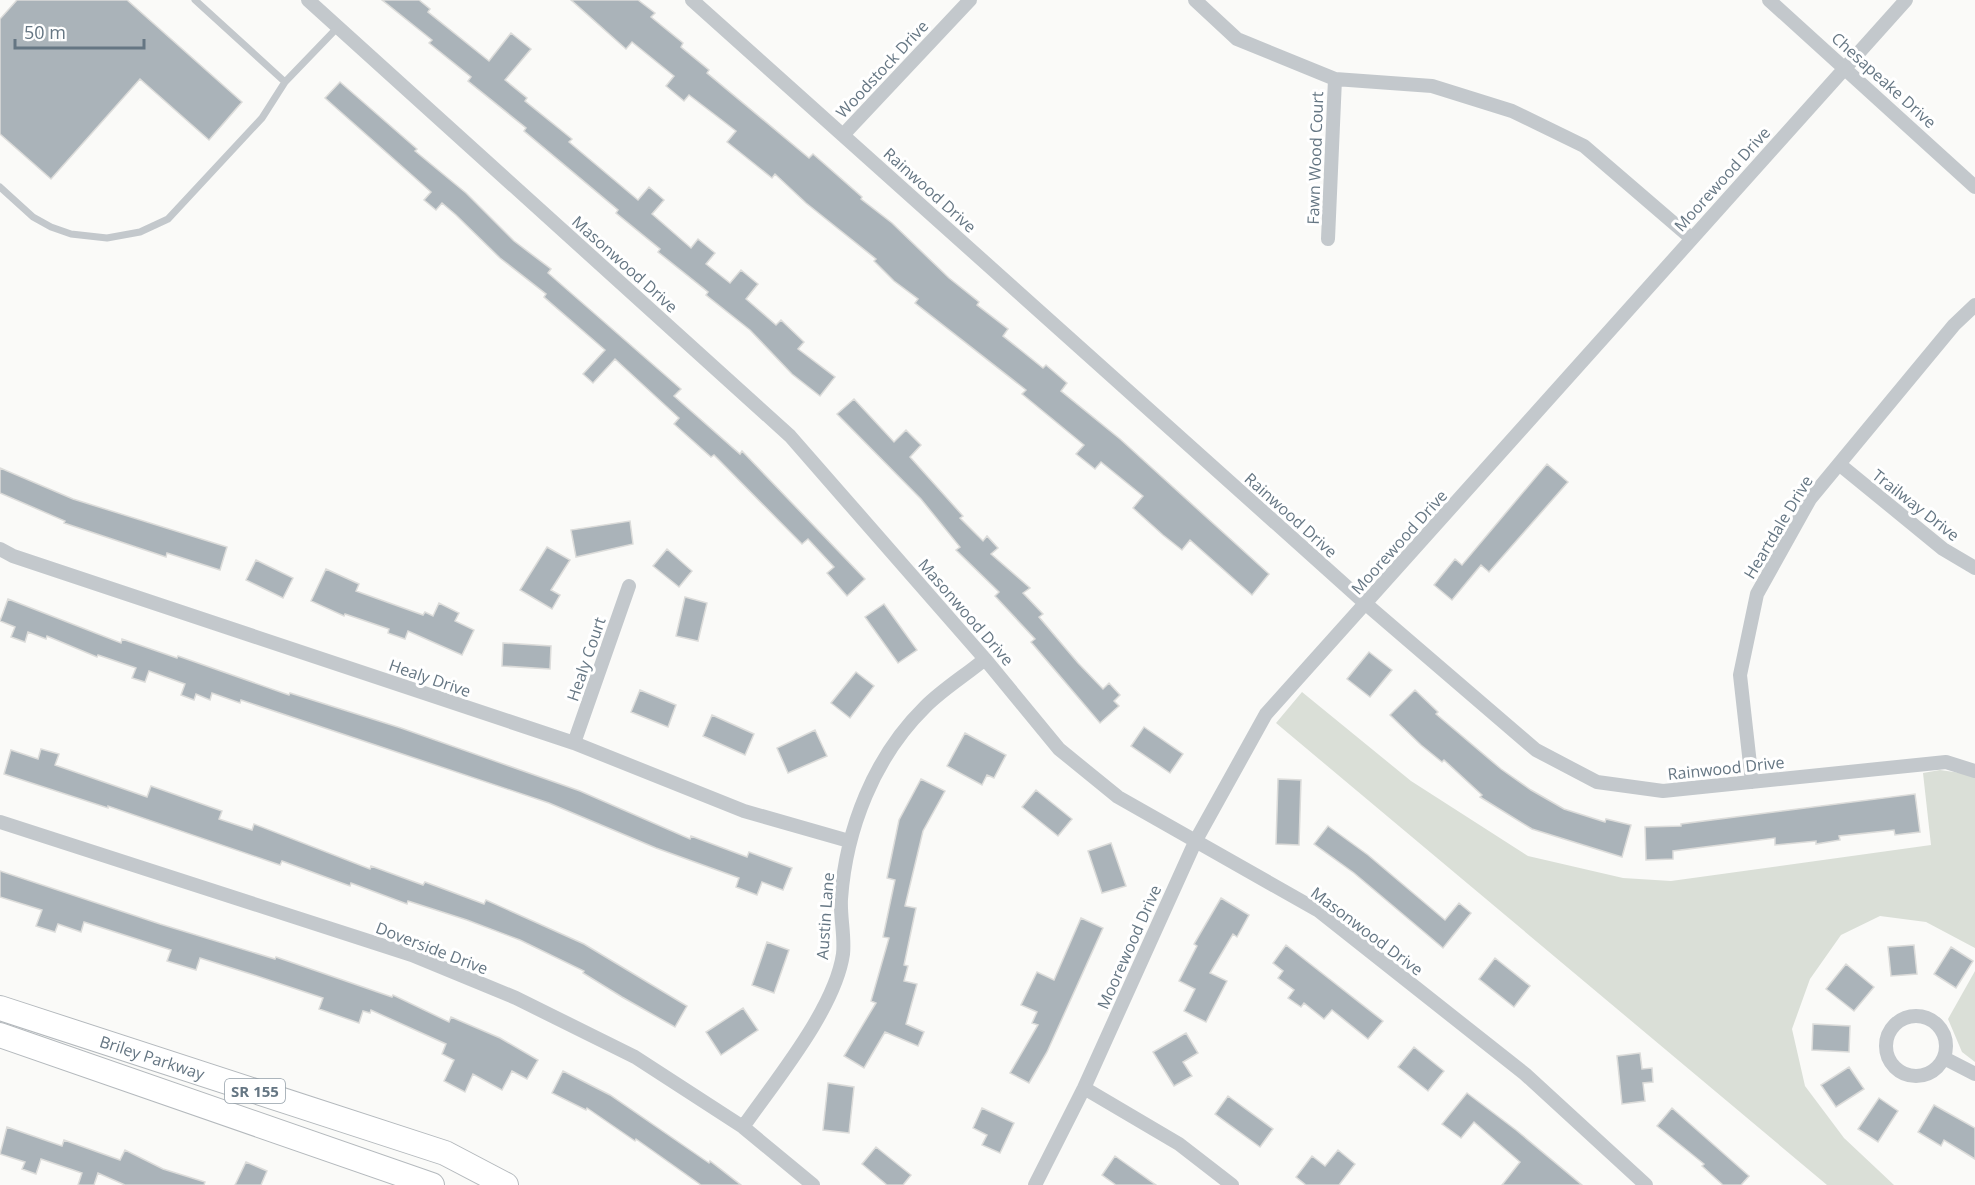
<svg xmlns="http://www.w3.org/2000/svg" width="1975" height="1185" font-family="'Open Sans',sans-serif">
<rect width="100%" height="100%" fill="#fafaf8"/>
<path fill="#dadfd7" d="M1302 692 1411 781 1528 856 1623 878 1671 881 1931 845 1923 773 1940 770 1975 775V948L1926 922 1880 916 1841 935 1810 979 1792 1029 1805 1086 1844 1138 1894 1185H1827L1276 723Z
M1975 971V1062L1962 1052 1948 1019Z"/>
<path fill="#aab3b9" stroke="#dcdcda" stroke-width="1.5" d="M17 0H127L242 102 209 140 140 79 51 179 0 134V19Z
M382 0H419L430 9 428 12 489 61 511 33 531 49 505 80 527 98 525 101 572 139 569 142 638 200 649 187 664 200 652 214 691 248 698 239 715 253 706 264 730 283 741 270 758 284 746 299 776 325 781 320 804 342 798 349 835 377 820 396 792 374 750 330 706 295 708 292 658 252 660 249 616 213 618 210 524 131 526 128 468 81 471 77 429 43 432 40Z
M571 0H638L655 13 651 17 683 43 681 47 709 70 707 73 809 158 813 154 862 197 861 199 892 223 949 278 979 302 977 305 1008 329 1003 336 1043 368 1046 365 1067 383 1061 391 1120 439 1269 574 1252 595 1190 540 1182 550 1163 535 1133 508 1143 496 1101 462 1095 469 1076 454 1084 445 1022 394 1026 390 915 303 918 299 894 281 874 261 876 259 806 203 775 174 772 178 727 142 736 131 689 95 684 101 666 86 674 76 632 42 626 49Z
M340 82 417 149 415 151 466 193 514 241 551 269 548 273 681 389 674 396 740 454 742 451 865 579 847 596 827 573 834 567 808 539 802 544 714 455 711 457 674 424 679 418 615 359 593 383 583 374 605 350 544 297 546 294 500 258 456 215 442 203 436 210 424 200 431 192 325 98Z
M854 399 894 442 906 430 921 445 910 457 963 516 960 518 983 541 987 536 998 548 991 554 1030 588 1023 593 1043 614 1039 617 1078 663 1103 689 1109 683 1120 695 1114 701 1119 706 1100 723 1031 642 1035 639 995 596 999 592 956 550 960 547 921 499 837 414Z
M1547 464 1568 482 1489 572 1481 565 1452 600 1434 585 1455 559 1462 565Z
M0 468 73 499 227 547 220 570 167 553 166 557 64 523 65 521 0 493Z
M630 521 633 544 576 557 571 530Z
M547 547 570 560 551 590 560 595 552 609 520 590Z
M667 549 692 571 679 587 653 566Z
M256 560 293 578 283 598 246 580Z
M326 569 359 584 356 591 423 615 425 612 433 616 439 603 459 613 455 621 474 630 462 655 408 631 405 639 388 633 389 629 345 614 344 616 311 601Z
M685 597 707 603 698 641 676 636Z
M8 599 121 643 122 639 177 658 178 656 289 695 290 693 401 728 580 791 690 839 691 836 747 857 749 852 792 868 783 890 762 882 757 895 736 887 739 878 656 848 549 803 241 700 240 703 212 693 210 700 196 694 194 700 181 695 185 684 149 671 145 682 132 678 136 668 98 655 97 657 47 636 46 639 28 632 25 642 11 637 15 627 0 621Z
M884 604 917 650 898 663 865 617Z
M503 643 551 646 550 669 502 666Z
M1369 652 1392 670 1370 697 1347 679Z
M856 672 874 686 850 718 831 703Z
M640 690 676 705 668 727 631 712Z
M1415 690 1438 712 1436 714 1501 769 1531 790 1564 809 1605 822 1606 819 1631 825 1622 857 1532 829 1480 797 1482 795 1444 760 1442 762 1421 745 1390 715Z
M712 715 754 734 745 755 703 736Z
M1144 727 1183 754 1170 773 1131 746Z
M815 730 827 756 788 773 777 748Z
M965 733 1006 755 994 778 987 775 982 785 947 766Z
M41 749 59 754 55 765 147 797 151 786 222 811 219 819 252 830 254 824 370 869 371 866 423 885 425 882 484 904 486 900 584 944 687 1006 675 1027 622 997 583 973 584 971 520 940 467 920 408 901 407 904 351 883 350 886 282 861 280 865 108 806V808L4 774 11 750 38 759Z
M921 779 945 791 923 831 905 906 916 908 904 965 908 966 904 981 917 984 906 1024 924 1032 918 1046 885 1032 864 1068 844 1056 876 1003 871 1001 889 938 883 937 895 880 887 878 899 820Z
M1278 779 1301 780 1299 845 1276 844Z
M1036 790 1072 819 1058 836 1022 807Z
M1915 794 1920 832 1895 835 1894 830 1839 836 1840 840 1816 844V841L1775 845V838L1673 851V859L1646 860 1645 827 1681 826V824Z
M1328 826 1368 855 1445 920 1459 903 1471 913 1443 948 1354 873 1314 844Z
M1111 843 1126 886 1102 893 1088 851Z
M0 871 160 924 275 959 276 957 392 997 393 995 449 1022 451 1017 500 1038 538 1060 527 1079 512 1071 502 1090 473 1074 465 1092 444 1081 454 1060 442 1054 446 1044 371 1010 370 1013 363 1011 359 1023 319 1009 323 998 254 975 200 958 196 970 167 961 171 950 84 922 81 932 58 924 55 932 36 926 42 910 0 897Z
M1221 898 1249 915 1237 937 1233 934 1210 973 1227 981 1206 1022 1184 1011 1195 989 1179 981 1197 946 1194 944Z
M1081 918 1103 928 1047 1052 1029 1083 1010 1073 1038 1025 1032 1023 1037 1012 1021 1005 1037 972 1054 980Z
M767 942 789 950 774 993 752 985Z
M1286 945 1383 1021 1368 1039 1332 1010 1324 1019 1304 1003 1301 1007 1288 998 1294 990 1278 978 1283 971 1273 963Z
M1914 945 1917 974 1891 976 1888 947Z
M1951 947 1973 961 1956 988 1934 974Z
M1495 958 1530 986 1514 1007 1479 979Z
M1846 964 1874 987 1854 1011 1826 989Z
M743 1008 758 1030 721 1055 706 1032Z
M1813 1024 1850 1026 1849 1052 1812 1050Z
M1186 1033 1198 1053 1183 1062 1192 1076 1174 1086 1153 1052Z
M1414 1047 1444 1071 1428 1091 1398 1067Z
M1640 1053 1642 1069 1652 1068 1653 1082 1643 1083 1645 1101 1622 1104 1617 1056Z
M1849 1067 1864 1089 1836 1107 1821 1085Z
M563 1071 610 1095 709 1163 710 1161 741 1185H701L636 1139 635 1141 587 1108 586 1110 552 1093Z
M828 1083 854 1087 849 1133 823 1130Z
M1467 1093 1516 1130 1582 1185H1502L1520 1162 1474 1122 1461 1138 1442 1124Z
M1228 1096 1273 1129 1260 1147 1215 1114Z
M1879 1098 1898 1111 1878 1142 1858 1129Z
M1934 1105 1975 1128V1159L1944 1140 1941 1146 1918 1132Z
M982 1108 1014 1123 1000 1153 982 1145 987 1135 973 1128Z
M1672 1108 1749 1176 1741 1185H1723L1702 1166 1704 1164 1657 1126Z
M7 1127 62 1146 64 1140 120 1160 125 1150 163 1169 205 1182 204 1185H125L98 1173 94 1185H78L82 1173 41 1159 36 1174 22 1169 25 1162 0 1154Z
M876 1147 911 1175 903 1185H887L862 1164Z
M1338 1150 1355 1164 1339 1185H1306L1296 1177 1312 1156 1325 1166Z
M1115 1156 1156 1185H1116L1102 1175Z
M246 1162 267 1171 261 1185H235Z"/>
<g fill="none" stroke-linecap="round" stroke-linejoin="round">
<g stroke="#b4b9bd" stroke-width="26">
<g id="highway">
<path id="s1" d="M0 1008 445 1153 506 1185"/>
<path d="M0 1035 432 1185"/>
</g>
</g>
<path stroke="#c3c8cc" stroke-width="7" d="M195 0 285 82
M0 187 33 217 51 227 71 234 107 238 140 232 168 219 262 118 285 82 338 27"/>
<path stroke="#c3c8cc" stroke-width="14" d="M308 0 790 436 985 659 1059 749 1118 797 1319 911 1525 1074 1646 1185
M692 0 1366 604 1536 750 1597 782 1663 791 1946 762 1975 771
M1195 0 1237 39 1335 79 1432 86 1512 111 1584 146 1691 238
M1769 0 1975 187
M843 135 970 0
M1328 239 1335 79
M1839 464 1943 549 1975 568
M0 549 13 556 574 743 744 811 849 841
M574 743 629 586
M1752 782 1740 675 1757 594 1810 499 1954 325 1975 305
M0 822 412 955 516 998 635 1057 743 1127 813 1185
M1886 1046a30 30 0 1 1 60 0a30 30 0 1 1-60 0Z
M1944 1058 1975 1074
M1084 1088 1179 1144 1232 1185
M743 1127C775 1081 835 1009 843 954 845 936 840 917 841 899 846 829 874 757 925 707 943 689 966 675 985 659
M1035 1185 1084 1088 1196 840 1266 714 1906 0"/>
<use href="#highway" stroke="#fff" stroke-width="24"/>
</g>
<g text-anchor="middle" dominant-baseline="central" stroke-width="6" stroke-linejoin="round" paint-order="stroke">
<rect fill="#fff" stroke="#939fa8" stroke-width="1.5" x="225" y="1079" width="60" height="24" rx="4.5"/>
<g font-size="15" font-weight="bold" fill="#657683">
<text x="255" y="1091">SR 155</text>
</g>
<g font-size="16" fill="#657683" stroke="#fff">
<text transform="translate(882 69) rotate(-47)">Woodstock Drive</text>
<text transform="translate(1884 80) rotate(42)">Chesapeake Drive</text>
<text transform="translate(1315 158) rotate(-88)">Fawn Wood Court</text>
<text transform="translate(1722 179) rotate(-48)">Moorewood Drive</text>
<text transform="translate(930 190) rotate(42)">Rainwood Drive</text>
<text transform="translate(625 264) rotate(42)">Masonwood Drive</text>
<text transform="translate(1916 505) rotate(38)">Trailway Drive</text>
<text transform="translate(1291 515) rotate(42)">Rainwood Drive</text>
<text transform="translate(1778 527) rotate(-59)">Heartdale Drive</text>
<text transform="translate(1399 542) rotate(-48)">Moorewood Drive</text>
<text transform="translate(966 612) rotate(49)">Masonwood Drive</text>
<text transform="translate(586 659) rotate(-71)">Healy Court</text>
<text transform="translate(430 678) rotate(19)">Healy Drive</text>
<text transform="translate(1726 768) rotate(-6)">Rainwood Drive</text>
<text transform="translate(825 916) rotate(-86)">Austin Lane</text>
<text transform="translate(1367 931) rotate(37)">Masonwood Drive</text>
<text transform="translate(1129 947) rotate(-66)">Moorewood Drive</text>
<text transform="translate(432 948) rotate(21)">Doverside Drive</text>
<text stroke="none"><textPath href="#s1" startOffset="160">Briley Parkway</textPath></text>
</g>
</g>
<path d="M15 39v9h129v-9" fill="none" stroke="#657683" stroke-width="3"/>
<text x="24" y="39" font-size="18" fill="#657683" stroke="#ffffff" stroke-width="4.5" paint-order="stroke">50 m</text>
</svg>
